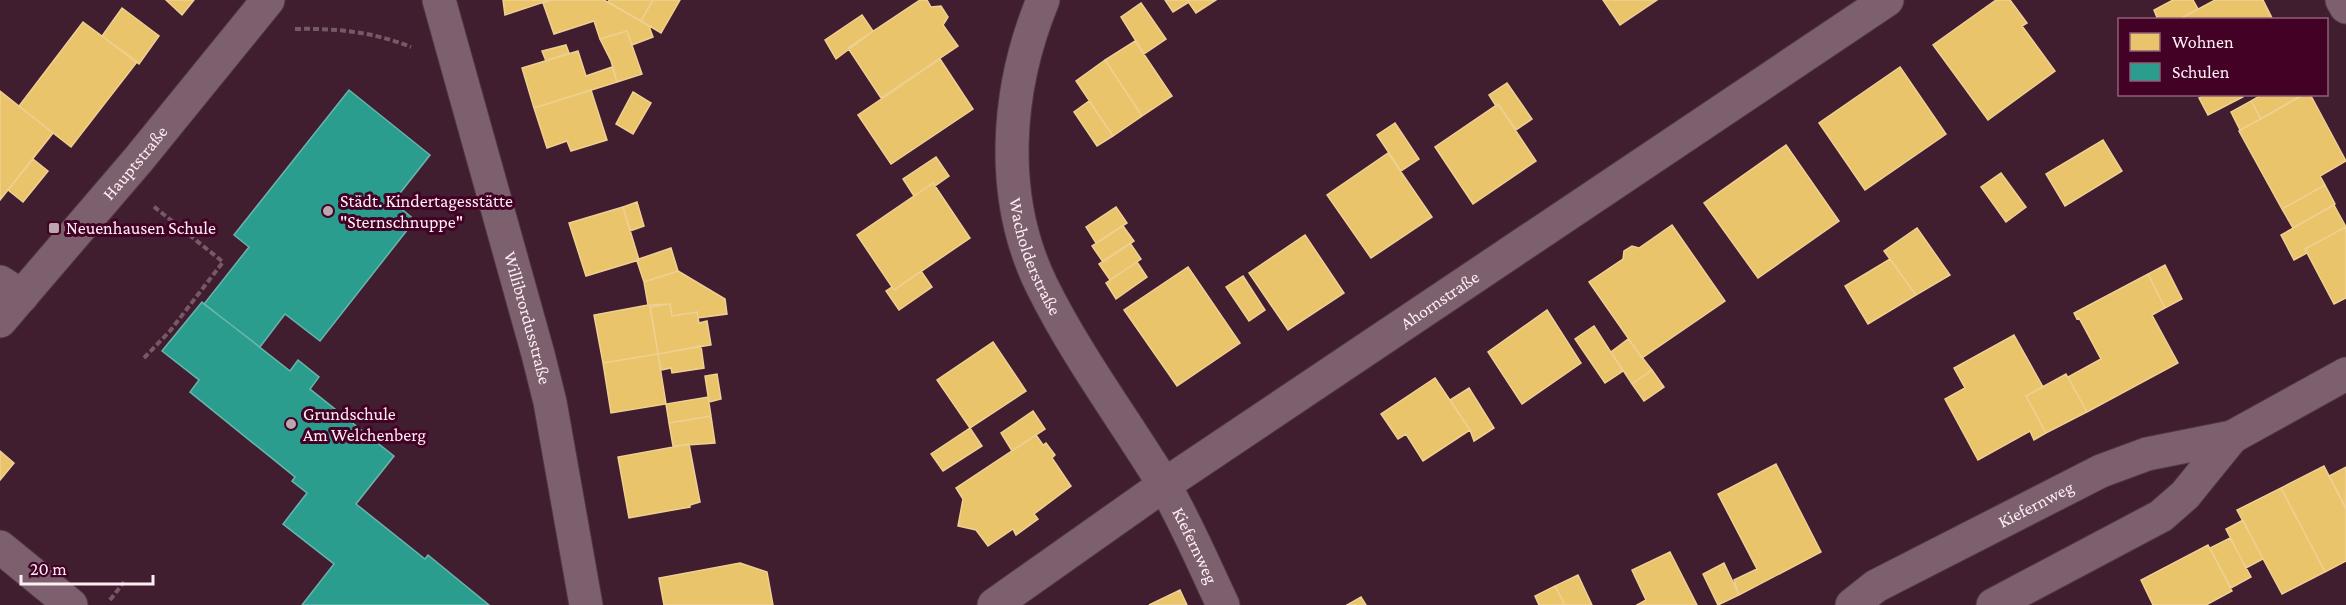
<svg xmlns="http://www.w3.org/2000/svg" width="2346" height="605" font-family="'Crimson Pro',serif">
<rect width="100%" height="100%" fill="#401e2f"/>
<path fill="#e9c46a" stroke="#efd093" stroke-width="1.5" d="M166 0H194L182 15Z
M503 0H550L505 15Z
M550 0H604L649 26 653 37 632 45 627 31 600 39 594 21 554 34 543 3Z
M609 0H653L641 21 608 2Z
M653 0H680L661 33 641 21Z
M920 0H927L931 7 941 6 948 17 943 25 958 46 881 98 848 48Z
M1165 0H1187L1189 2 1173 12Z
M1187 0H1216L1196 13Z
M1603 0H1657L1620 25Z
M1996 0H2010L2027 23 2022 26 2055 71 1988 120 1933 45Z
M2173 0H2193L2198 9 2178 20H2158L2154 10Z
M2215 0H2263L2273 20H2178Z
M1141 3 1166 39 1144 54 1121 17Z
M122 8 159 36 139 64 102 36Z
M862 15 873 31 836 59 825 40Z
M83 22 137 62 71 147 19 106Z
M627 31 642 74 617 82 611 61 600 39Z
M1135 41 1172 96 1142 116 1105 60Z
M566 45 569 53 546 61 542 51Z
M578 51 586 76 612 67 617 82 534 108 522 68Z
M940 59 973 109 891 164 858 115Z
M1105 60 1142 116 1113 136 1076 81Z
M1900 67 1946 134 1865 190 1819 123Z
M1507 83 1532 119 1516 130 1498 104 1496 106 1489 95Z
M591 90 607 140 571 151 567 141 547 148 534 108Z
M0 91 53 133 0 200Z
M633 92 651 103 633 134 616 124Z
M2206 94H2242L2243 97 2208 115 2199 98Z
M2263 94H2303V95L2261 119 2251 101Z
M2310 94 2346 161 2320 176 2325 185 2282 209 2239 131 2304 94Z
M1089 101 1113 136 1097 146 1074 112Z
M2251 101 2261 119 2240 130 2231 112Z
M1498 104 1536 161 1473 204 1435 147Z
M1395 123 1419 159 1401 171 1377 135Z
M2103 140 2122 171 2065 206 2046 174Z
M1786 145 1839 221 1758 278 1704 203Z
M1388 153 1432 217 1371 258 1327 195Z
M936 157 949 176 935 186 933 183 914 196 903 179Z
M33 159 48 171 23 202 8 190Z
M2001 173 2026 207 2006 222 1981 187Z
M933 183 970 238 894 290 857 235Z
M2325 185 2335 204 2293 228 2282 209Z
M637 202 644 226 630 231 623 207Z
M2334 205 2346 227 2305 249 2307 253 2294 260 2281 235Z
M623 207 639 260 586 276 569 223Z
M1116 207 1127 223 1096 243 1086 227Z
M1672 225 1725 301 1642 358 1589 282 1623 259 1624 251 1632 246 1639 248Z
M1123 226 1134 241 1103 262 1092 246Z
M2346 227V298L2334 304 2305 249Z
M1917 228 1950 275 1916 295 1884 251Z
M1305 235 1344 293 1288 330 1249 273Z
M1130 243 1141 259 1110 280 1099 264Z
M671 248 678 271 644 282 637 261 639 259Z
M1890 259 1916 295 1868 324 1845 286Z
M1137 262 1147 277 1116 299 1106 283Z
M2165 265 2182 299 2165 308 2148 274Z
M1188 267 1240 343 1177 386 1124 310Z
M678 271 725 299 727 314 698 318 697 312 672 316 670 304 648 305 644 282Z
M921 271 932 287 899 310 886 291 892 287 894 290Z
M2148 274 2165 308 2152 315 2178 363 2087 412 2068 377 2101 359 2079 318 2077 319 2074 313Z
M1243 276 1265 310 1249 321 1226 287Z
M670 304 672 316 697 312 699 323 707 321 711 345 658 354 650 307Z
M648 305H650L658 354 603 363 594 315Z
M1547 310 1581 363 1522 404 1488 352Z
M1594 326 1623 371 1605 383 1575 339Z
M2014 335 2043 387 2026 396 2046 433 2034 440 2030 431 1978 460 1945 399 1965 388 1954 368Z
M1628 339 1652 370 1632 384 1611 352Z
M993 342 1026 391 970 428 937 380Z
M701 346 704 368 672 373 671 368 661 370 658 354Z
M658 354 666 404 611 413 603 363Z
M1652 370 1664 387 1644 401 1632 384Z
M717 374 721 399 709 402 705 376Z
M2066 374 2087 412 2046 433 2026 396Z
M1435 378 1470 430 1423 461 1406 434 1398 439 1381 414Z
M1469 388 1494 428 1474 441 1470 430 1450 400Z
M708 397 711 416 669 423 666 404Z
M1033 411 1045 429 1012 451 1001 433Z
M711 416 715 443 673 446 669 423Z
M970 428 982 446 943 471 931 454Z
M1036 435 1043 445 1046 443 1055 455 1052 458 1071 486 1034 514 1038 519 1016 535 1013 529 988 546 976 530 958 526 963 499 956 488Z
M689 444 700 502 690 505V507L629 518 618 457Z
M0 451 14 463 0 480Z
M1776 464 1821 552 1739 595 1734 580 1757 569 1718 494Z
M2324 466 2346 508V561L2325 572 2281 488Z
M2346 467V509L2329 476Z
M2281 488 2325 572 2282 594 2237 510Z
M2243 520 2263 559 2246 568 2226 529Z
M2230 538 2251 577 2231 588 2210 548Z
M2208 545 2232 591 2206 605H2153L2141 580Z
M1670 552 1697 605H1637L1646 600 1632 570Z
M740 563 767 572 773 605H664L659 578Z
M1724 563 1739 595 1718 605 1703 574Z
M1578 575 1592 605H1565L1555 586Z
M1555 586 1565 605H1539L1535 596Z
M1180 590 1187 605H1149Z
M1361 597 1366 605H1347Z"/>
<path fill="#2a9d8f" stroke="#6ab5ad" stroke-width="1.5" d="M349 90 430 155 393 202 415 220 320 341 285 314 260 347 204 304 249 247 234 235Z
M202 302 290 371 298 360 319 377 310 389 394 456 356 504 425 559 428 555 489 605H302L334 564 283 524 307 493 292 481 295 477 190 392 199 380 162 351Z"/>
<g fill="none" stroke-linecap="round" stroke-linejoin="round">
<g stroke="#4e3843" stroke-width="35">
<g id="minor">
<path id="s1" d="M439 0 538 354 550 402 586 605"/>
<path id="s2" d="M1043 0C1006 90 998 197 1042 286 1076 355 1123 418 1163 483 1186 522 1204 565 1223 605"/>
<path d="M2342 0 2346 7"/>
<path d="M0 282 22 296"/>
<path d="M0 547 71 605"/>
<path id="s3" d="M994 605 1164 485 1887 0"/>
<path id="s4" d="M1852 605 1876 586 2101 471 2147 454 2232 437 2346 374"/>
<path d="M1993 605 2161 516 2185 495 2232 437"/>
</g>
</g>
<g stroke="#4e3843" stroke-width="35">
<g id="tertiary">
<path id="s5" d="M0 321 138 160 268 0"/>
</g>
</g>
<path stroke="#755a66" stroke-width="4" stroke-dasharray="6 3" stroke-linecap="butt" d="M295 29C335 28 374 32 411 47
M144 358 170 331 223 262 152 205
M110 600 124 582"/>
<use href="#minor" stroke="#7c606d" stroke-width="33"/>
<use href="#tertiary" stroke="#7c606d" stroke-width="33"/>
</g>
<g fill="#bca5ae" stroke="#430225" stroke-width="2">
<circle cx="328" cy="211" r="6"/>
<rect x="48" y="222" width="12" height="12" rx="3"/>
<circle cx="291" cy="424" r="6"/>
</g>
<g text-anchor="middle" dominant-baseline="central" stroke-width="6" stroke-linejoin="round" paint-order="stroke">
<g font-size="18" fill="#feedf3" stroke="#430225">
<text stroke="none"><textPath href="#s5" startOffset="208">Hauptstraße</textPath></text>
<text stroke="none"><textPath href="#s2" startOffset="264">Wacholderstraße</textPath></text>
<text stroke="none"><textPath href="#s3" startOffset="540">Ahornstraße</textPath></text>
<text stroke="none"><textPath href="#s1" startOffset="330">Willibrordusstraße</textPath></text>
<text stroke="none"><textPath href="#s4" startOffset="210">Kiefernweg</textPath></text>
<text stroke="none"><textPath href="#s2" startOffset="596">Kiefernweg</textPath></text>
</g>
<g font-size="18" fill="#feedf3" stroke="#430225" text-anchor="start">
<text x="340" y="201">Städt. Kindertagesstätte<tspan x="340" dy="21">"Sternschnuppe"</tspan></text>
<text x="66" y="228">Neuenhausen Schule</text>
<text x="303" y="414">Grundschule<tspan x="303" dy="21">Am Welchenberg</tspan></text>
</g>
</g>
<rect x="2118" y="18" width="210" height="78" fill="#430225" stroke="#8e6077" stroke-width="1.5"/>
<rect x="2130" y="33" width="30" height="18" fill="#e9c46a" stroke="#8e6077" stroke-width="1.5"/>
<text x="2172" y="48" font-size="18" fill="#feedf3">Wohnen</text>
<rect x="2130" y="63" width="30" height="18" fill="#2a9d8f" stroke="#8e6077" stroke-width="1.5"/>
<text x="2172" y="78" font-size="18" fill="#feedf3">Schulen</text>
<path d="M21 575v9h132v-9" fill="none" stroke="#feedf3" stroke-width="3"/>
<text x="30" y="575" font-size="18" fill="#feedf3" stroke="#430225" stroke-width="4.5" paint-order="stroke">20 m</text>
</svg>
